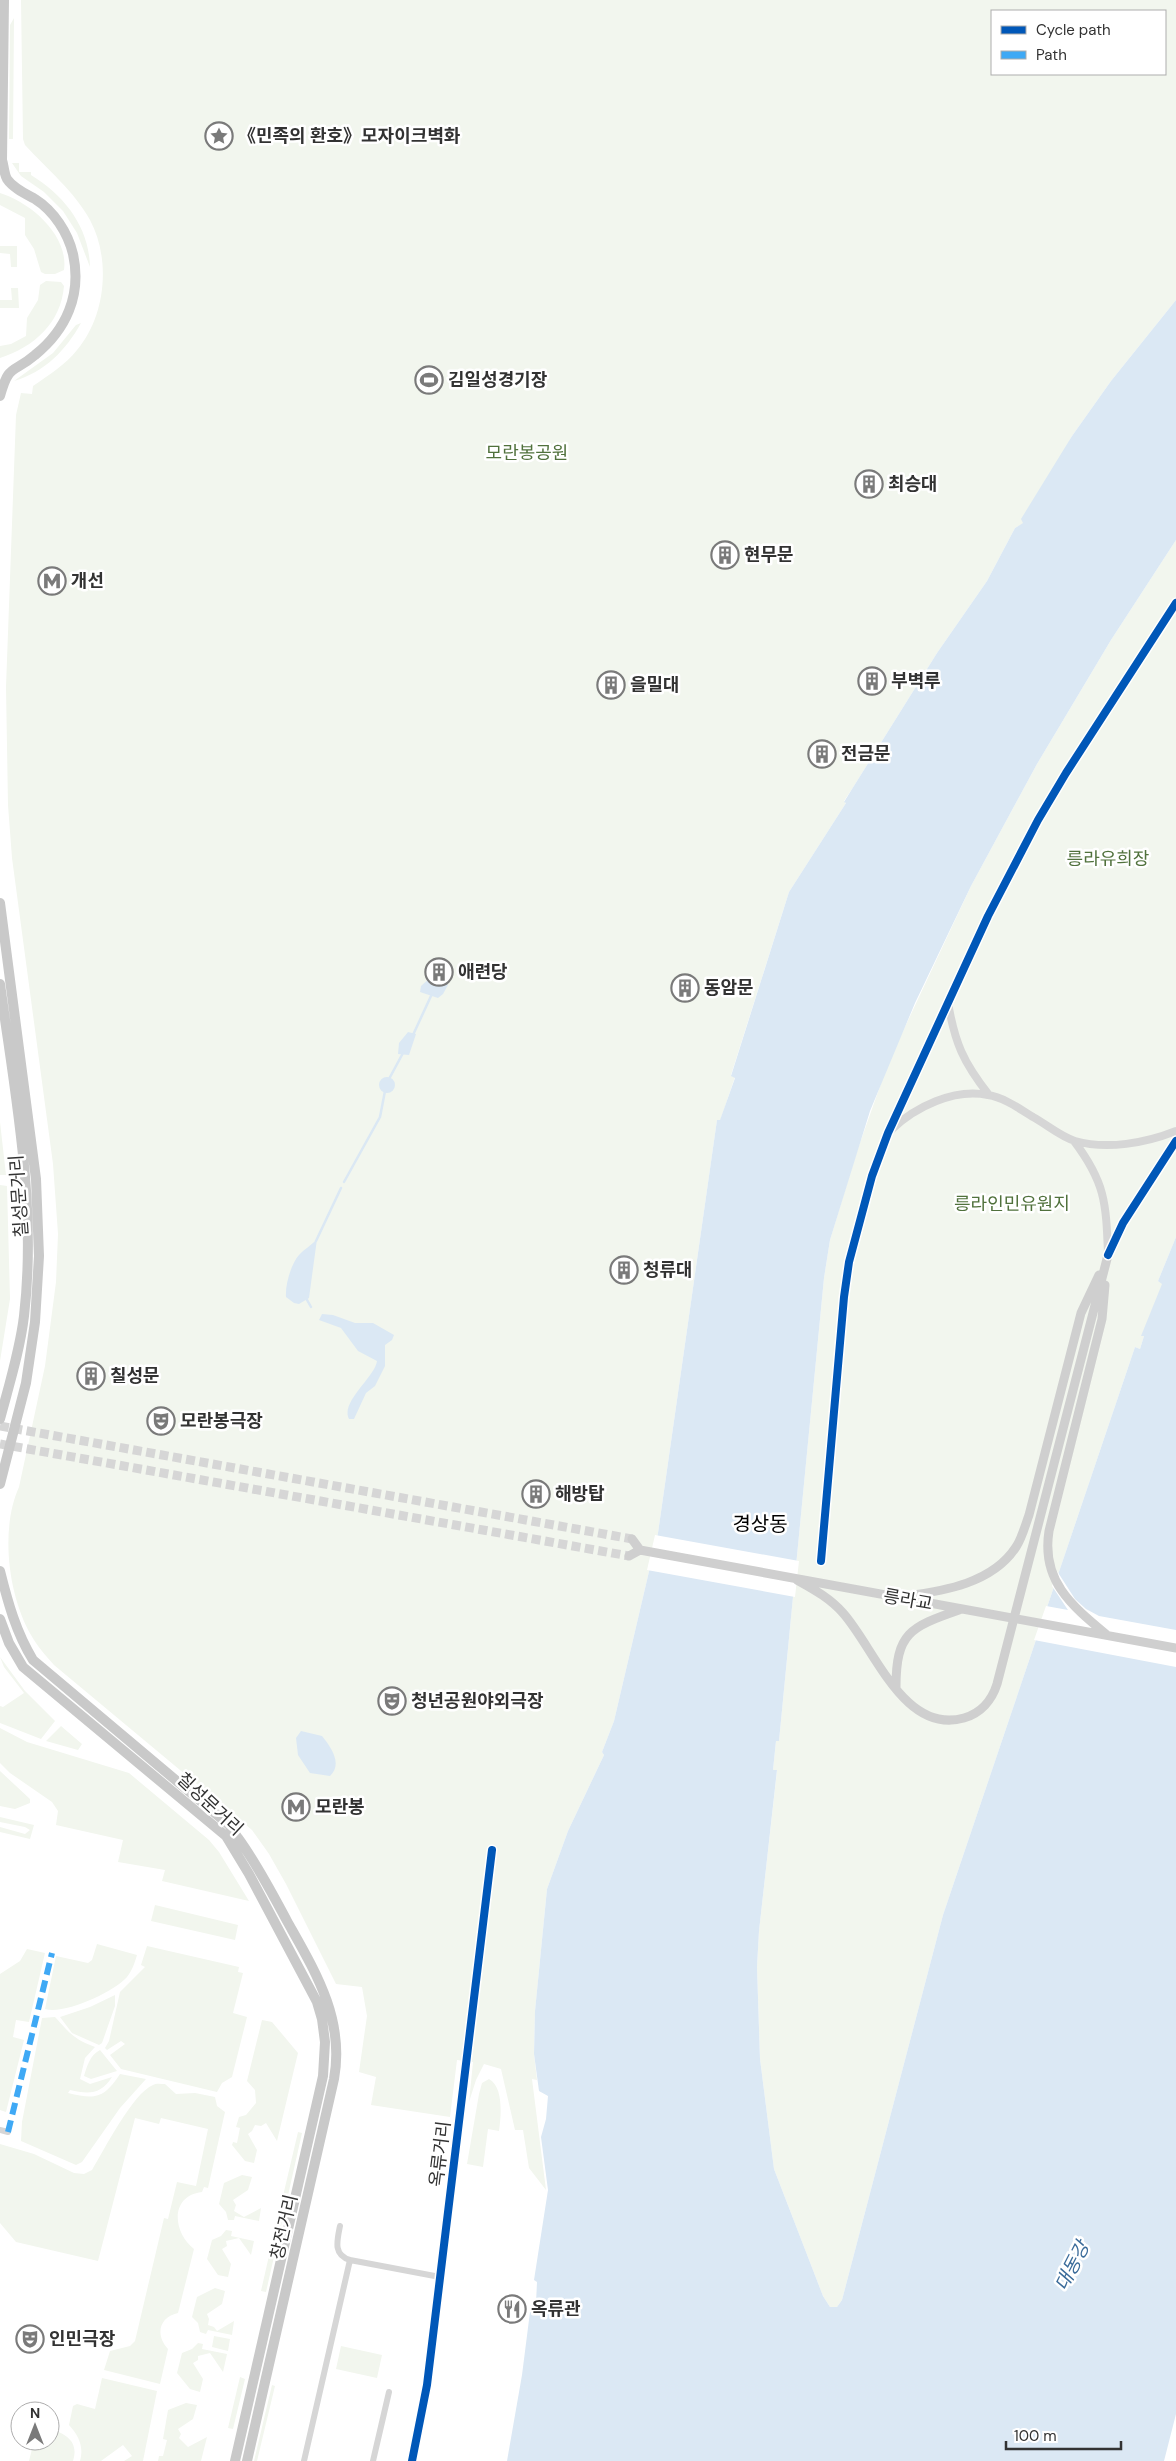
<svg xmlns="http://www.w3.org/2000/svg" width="1176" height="2461" font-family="'DM Sans','Noto Sans KR',sans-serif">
<rect width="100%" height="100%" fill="#fff"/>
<path fill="#f2f6ee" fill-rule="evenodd" d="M21 0H1176V300L1111 381 1072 436 1024 523 1015 528 987 581 937 653 852 789 844 801 846 803 789 892 731 1075 735 1077 720 1121 717 1120 658 1533 614 1721 602 1752 604 1755 568 1831 547 1889 535 2011 534 2054 537 2080 532 2079 546 2190 529 2168 523 2130H515L501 2069 484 2064 476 2080 469 2102 473 2062 457 2060 450 2117 371 2105 376 2077 359 2072 367 2016 362 1987 336 1984 286 1884 269 1854 252 1830 54 1665C46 1656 37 1646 31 1635 8 1595 0 1529 19 1487L45 1366 56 1282 58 1234 53 1164 12 858 8 805 6 687 16 415 21 393 32 394 33 386C49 375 65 365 77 350 106 316 111 259 90 220 75 192 46 168 25 145L23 139ZM992 11H1165V74H992Z
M14 18 13 139H9L10 25Z
M12 163H19V172H31V175C65 196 89 227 90 267L77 233 63 211 44 192 21 176Z
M0 193C30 202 69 235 64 270L55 274H45L41 272 34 249 25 235V218L0 205Z
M0 246H17V267H11L10 254 0 253Z
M46 281 61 282 64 286C61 323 34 347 0 358V346L11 344 26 336 27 318 38 300 40 285Z
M11 288H18L19 308H0V300H12Z
M81 323C66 350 45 372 14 381L53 353 76 325Z
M1176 540V1237L1158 1281 1163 1283 1142 1335 1144 1336 1140 1349 1135 1347 943 1915 842 2300 837 2307H830L823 2296 774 2169 760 2059 757 1967 759 1931 777 1771 773 1770 776 1741H779L824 1278 830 1240 856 1154 889 1061 971 886 1037 764 1111 640Z
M0 1122 6 1175H0Z
M0 1185 7 1186 10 1299 0 1361Z
M0 1657 25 1691 55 1721 41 1739 0 1723V1706L3 1707 24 1693 4 1667Z
M61 1726 82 1744 78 1750 46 1741Z
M0 1728 27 1742 129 1773 209 1840 219 1852 249 1901 162 1881 165 1870 118 1862 123 1840 56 1825 58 1811 52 1802 10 1773 0 1763Z
M0 1771 30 1799V1803L15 1809 0 1806Z
M0 1817 34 1825 30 1839 0 1832V1827L25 1834 30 1830 25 1827 0 1822Z
M155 1905 238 1925 235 1940 151 1921Z
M97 1944 137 1955C135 1962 132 1971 127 1977 114 1992 64 2015 45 2009L56 1956 88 1963 92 1960Z
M147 1946 239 1967 238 1972 243 1973 233 2013 247 2017 232 2077 222 2083 217 2092 121 2069 110 2055 125 2044 121 2041 107 2050 105 2048 109 2041 120 1992 145 1967 141 1965Z
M27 1949 45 1953 29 2022 16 2020 13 2037 24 2040 6 2112 0 2110V1974L20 1961Z
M115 1995V2006L102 2043 99 2045 72 2033 60 2017 90 2007Z
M55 2017C71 2034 72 2038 95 2047L85 2058 80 2079 90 2084 112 2077C101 2095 88 2094 70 2090L68 2093C96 2100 104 2098 120 2074L146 2079 120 2108 82 2162 76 2165 21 2141 22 2122 42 2018Z
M262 2020 272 2022 298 2053 277 2141 266 2123 261 2126 255 2125 252 2131 248 2134 257 2150 254 2163 245 2161 232 2145 233 2142 237 2143 240 2128 236 2127 239 2117 246 2115 256 2103 255 2090 247 2081Z
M100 2050 117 2071 91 2079 84 2076C87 2066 90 2055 100 2050Z
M489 2079C504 2087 501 2117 499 2131L488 2129 483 2167 467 2164 479 2094 482 2083Z
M165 2084 176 2094 195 2093 215 2097 217 2106 225 2112 208 2188 204 2187 202 2192C169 2196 173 2233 194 2249L178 2313C159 2317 155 2335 168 2349L160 2384 104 2370 110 2351 130 2346 135 2341 164 2218 168 2219 177 2182 196 2186 208 2129 161 2118 159 2124 135 2118 98 2261 16 2242 0 2223V2144L34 2154 74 2173 84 2174 92 2170C104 2150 133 2093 153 2085 156 2083 161 2084 165 2084Z
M298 2132 302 2133 280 2231 275 2230Z
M242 2175 252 2177 248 2190 233 2200 236 2205 234 2211 244 2217 261 2208 259 2221 235 2216 234 2220H228L226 2212 219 2204 224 2183Z
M226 2230 232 2231 231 2236 254 2241 251 2255 239 2238 226 2241 227 2246 222 2249 231 2264 228 2277 218 2275 207 2259 212 2240 221 2236Z
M273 2238 278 2239 266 2292 261 2291Z
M215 2288 225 2291 222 2304 207 2314 209 2319 208 2325 214 2327 217 2331 234 2321 232 2335 208 2330 206 2334 200 2332 198 2323 192 2317 197 2297Z
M214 2336 230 2339 228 2351 212 2347Z
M198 2343 203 2344 202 2349 227 2354 223 2372 210 2353 198 2356V2360L193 2363 203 2379 200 2392 190 2389 177 2373 182 2353 192 2349Z
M341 2346 382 2355 377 2378 336 2369Z
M240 2377 245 2379 233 2429 228 2428Z
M102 2378 157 2391 143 2461H124L132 2456 123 2445 101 2461H80C84 2447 79 2436 69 2425L73 2406 77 2404 95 2409Z
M272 2385 275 2386 257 2461H254Z
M186 2403 197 2405 193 2419 178 2429 181 2434 179 2438 188 2447 207 2437 201 2461H158L159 2456H163L167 2440 163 2439 168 2410Z
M50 2429C67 2434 79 2442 73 2461H29L34 2441H50Z"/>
<path fill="#dbe8f4" d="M1176 300V540L1111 640 1037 764 971 886 915 1003 870 1111 830 1240 824 1278 779 1741H776L773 1770H777L759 1931 757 1967 760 2059 774 2169 823 2296 830 2307H837L842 2300 943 1915 1135 1347 1140 1349 1144 1336H1141L1162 1284 1158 1281 1176 1237V2414L1164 2461H507L522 2375 531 2304 536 2303 537 2282 534 2280 548 2190 541 2137 546 2119 548 2096 539 2091 534 2054 535 2011 547 1889 568 1831 604 1755 602 1752 614 1721 658 1533 717 1120H720L735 1078 731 1076 789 892 846 803 844 802 852 789 937 653 987 581 1015 528 1023 523 1021 519 1072 436 1111 381Z
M432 976 443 980 448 985 443 994 438 998 420 992 421 986Z
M408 1032 416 1034 409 1055 398 1054 399 1043Z
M379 1085a8 8 0 1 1 16 0a8 8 0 1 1-16 0Z
M317 1239 309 1298 299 1304 294 1303 286 1297C285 1285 291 1264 299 1255 304 1249 311 1246 317 1239Z
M322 1314 333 1315 355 1323H373L394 1335 392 1340 385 1345V1366L375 1386 366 1393 354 1419H349C340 1402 375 1377 377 1361L358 1351 341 1328 319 1320Z
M301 1731 322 1736C331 1747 343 1764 330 1776L310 1773 298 1755 296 1738Z"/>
<path fill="#fff" d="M655 1535 799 1561 795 1597 647 1570Z
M1057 1571 1075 1599 1086 1609 1099 1616 1176 1630V1667L1034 1640 1046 1606 1068 1610 1052 1586Z"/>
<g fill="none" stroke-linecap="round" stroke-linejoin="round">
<path stroke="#dbe8f4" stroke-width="2.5" d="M413 1035 431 996
M389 1079 403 1053
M344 1182 380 1117 385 1091
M316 1241 341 1188
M306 1298 311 1307"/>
<path stroke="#d6d6d6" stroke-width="9" stroke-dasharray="9 4.5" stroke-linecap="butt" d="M0 1426 632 1539
M0 1444 629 1556"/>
<path stroke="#d6d6d6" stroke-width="6" d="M0 2130 8 2132
M340 2226C337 2241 333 2255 350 2260
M304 2461 350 2260 440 2277
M373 2461 389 2392"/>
<path stroke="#d6d6d6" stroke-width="8" d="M948 1003C955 1043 963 1062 989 1095
M891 1130C915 1107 954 1088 988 1095 1003 1097 1020 1109 1033 1117 1046 1124 1061 1137 1075 1141 1107 1150 1146 1143 1176 1131
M1074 1141C1105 1182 1106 1202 1108 1253
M1108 1255 1123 1223 1176 1141
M821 1561 844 1297 849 1262 872 1176 888 1133 988 916 1038 820 1066 773 1176 603
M412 2461 427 2385 492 1850"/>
<path stroke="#cfcfcf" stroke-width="9" d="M1105 1285 1102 1319 1049 1531C1041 1581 1072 1606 1107 1635
M632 1539 640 1550
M640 1550 1176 1648
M629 1556 640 1550
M797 1580C813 1589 830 1598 843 1613 875 1649 904 1735 964 1718 981 1713 992 1700 997 1684L1108 1255
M906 1596C944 1591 993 1583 1016 1547 1022 1538 1025 1526 1029 1515L1081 1313 1099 1275
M896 1687C896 1633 910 1627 959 1610"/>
<path stroke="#c9c9c9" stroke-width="10" d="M0 396C9 363 13 374 35 355 66 330 82 295 73 254 68 233 54 211 35 199 26 194 13 188 7 179 4 174 4 166 2 160L4 0
M0 903 36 1179 39 1256 35 1322 26 1383 0 1484
M0 984C15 1094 37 1205 24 1316 20 1350 9 1385 0 1419
M0 1571C8 1603 16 1632 33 1660L229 1825 238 1838C257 1864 272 1893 287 1921 315 1971 345 2019 334 2079L247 2461
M0 1619 9 1643 23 1667 226 1836 249 1874 317 2002 322 2019 325 2042 323 2076 235 2461"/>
<path stroke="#3fa9f5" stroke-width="6" stroke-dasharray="12 6" stroke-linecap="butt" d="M8 2132 52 1953"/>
<g stroke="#fff" stroke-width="11">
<path id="cycleway" d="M1108 1255 1123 1223 1176 1141
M821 1561 844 1297 849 1262 872 1176 888 1133 988 916 1038 820 1066 773 1176 603
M412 2461 427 2385 492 1850"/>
</g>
<use href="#cycleway" stroke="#0057b8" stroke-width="8"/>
</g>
<defs>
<g id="sight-ring" transform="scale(1.4375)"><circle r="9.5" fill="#fff" stroke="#7a7a7a" stroke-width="1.5"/><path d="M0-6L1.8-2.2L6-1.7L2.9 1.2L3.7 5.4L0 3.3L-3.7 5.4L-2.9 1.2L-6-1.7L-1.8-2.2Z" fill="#7a7a7a"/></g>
<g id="stadium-ring" transform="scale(1.4375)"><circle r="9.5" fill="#fff" stroke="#7a7a7a" stroke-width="1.5"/><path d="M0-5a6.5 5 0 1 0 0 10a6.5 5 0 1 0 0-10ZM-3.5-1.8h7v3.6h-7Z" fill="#7a7a7a"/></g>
<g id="building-ring" transform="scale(1.4375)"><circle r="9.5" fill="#fff" stroke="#7a7a7a" stroke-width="1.5"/><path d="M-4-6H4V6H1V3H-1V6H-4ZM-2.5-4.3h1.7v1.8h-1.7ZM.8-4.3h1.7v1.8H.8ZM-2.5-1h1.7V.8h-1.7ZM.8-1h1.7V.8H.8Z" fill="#7a7a7a"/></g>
<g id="metro-ring" transform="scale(1.4375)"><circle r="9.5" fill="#fff" stroke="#7a7a7a" stroke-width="1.5"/><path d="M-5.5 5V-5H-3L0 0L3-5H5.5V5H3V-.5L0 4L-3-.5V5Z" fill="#7a7a7a"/></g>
<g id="theatre-ring" transform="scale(1.4375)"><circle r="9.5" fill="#fff" stroke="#7a7a7a" stroke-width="1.5"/><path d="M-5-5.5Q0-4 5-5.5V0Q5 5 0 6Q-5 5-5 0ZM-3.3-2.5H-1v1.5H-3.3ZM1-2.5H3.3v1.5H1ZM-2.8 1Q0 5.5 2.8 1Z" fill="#7a7a7a"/></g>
<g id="restaurant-ring" transform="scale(1.4375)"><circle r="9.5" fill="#fff" stroke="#7a7a7a" stroke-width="1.5"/><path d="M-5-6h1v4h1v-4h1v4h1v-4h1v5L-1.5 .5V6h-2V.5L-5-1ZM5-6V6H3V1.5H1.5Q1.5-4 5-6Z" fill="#7a7a7a"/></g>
</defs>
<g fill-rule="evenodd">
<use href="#sight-ring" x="219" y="136"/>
<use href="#stadium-ring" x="429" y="380"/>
<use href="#building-ring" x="869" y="484"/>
<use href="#building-ring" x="725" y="555"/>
<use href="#metro-ring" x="52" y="581"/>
<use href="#building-ring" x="872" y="681"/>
<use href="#building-ring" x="611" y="685"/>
<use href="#building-ring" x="822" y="754"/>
<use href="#building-ring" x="439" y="972"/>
<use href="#building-ring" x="685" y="988"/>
<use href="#building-ring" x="624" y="1270"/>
<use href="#building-ring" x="91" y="1376"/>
<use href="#theatre-ring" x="161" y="1421"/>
<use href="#building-ring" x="536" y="1494"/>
<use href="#theatre-ring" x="392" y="1701"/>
<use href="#metro-ring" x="296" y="1807"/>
<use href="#restaurant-ring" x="512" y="2309"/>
<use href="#theatre-ring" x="30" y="2339"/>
</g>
<g text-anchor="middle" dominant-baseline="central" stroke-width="5" stroke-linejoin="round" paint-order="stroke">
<g font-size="18" font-weight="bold" fill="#323232" stroke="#fff" text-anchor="start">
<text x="238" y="136">《민족의 환호》모자이크벽화</text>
<text x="448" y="380">김일성경기장</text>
<text x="888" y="484">최승대</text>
<text x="744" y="555">현무문</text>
<text x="71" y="581">개선</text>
<text x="891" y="681">부벽루</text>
<text x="630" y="685">을밀대</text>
<text x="841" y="754">전금문</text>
<text x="458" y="972">애련당</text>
<text x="704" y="988">동암문</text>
<text x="643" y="1270">청류대</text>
<text x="110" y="1376">칠성문</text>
<text x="180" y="1421">모란봉극장</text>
<text x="555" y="1494">해방탑</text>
<text x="411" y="1701">청년공원야외극장</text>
<text x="315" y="1807">모란봉</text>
<text x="531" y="2309">옥류관</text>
<text x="49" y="2339">인민극장</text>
</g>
<g font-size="18" fill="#50713c" stroke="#fff">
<text x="527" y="453">모란봉공원</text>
<text x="1108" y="859">릉라유희장</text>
<text x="1012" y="1204">릉라인민유원지</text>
</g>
<g font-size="18" fill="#323232" stroke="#fff">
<text transform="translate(19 1196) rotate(-94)">칠성문거리</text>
<text transform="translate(908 1600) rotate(10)">릉라교</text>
<text transform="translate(210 1804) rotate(43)">칠성문거리</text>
<text transform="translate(440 2154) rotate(-83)">옥류거리</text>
<text transform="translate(284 2227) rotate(-77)">창전거리</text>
</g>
<g font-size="19" font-style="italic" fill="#3a6b9a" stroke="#fff">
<text transform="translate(1072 2266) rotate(-63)">대동강</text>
</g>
<g font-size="20" fill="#000" stroke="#fff">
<text x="760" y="1524">경상동</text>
</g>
</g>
<rect x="991" y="10" width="175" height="65" fill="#ffffff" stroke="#adadad"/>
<rect x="1001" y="26" width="25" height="8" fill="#0057b8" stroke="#adadad"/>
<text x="1036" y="35" font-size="15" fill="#323232">Cycle path</text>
<rect x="1001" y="51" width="25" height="8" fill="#3fa9f5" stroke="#adadad"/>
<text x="1036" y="60" font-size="15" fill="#323232">Path</text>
<g transform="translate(35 2426)"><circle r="24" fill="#ffffff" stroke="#adadad"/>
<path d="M0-4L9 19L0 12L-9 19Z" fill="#7a7a7a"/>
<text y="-8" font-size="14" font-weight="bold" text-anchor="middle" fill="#323232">N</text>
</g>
<path d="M1006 2441v8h115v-8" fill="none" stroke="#323232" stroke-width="2.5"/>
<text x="1014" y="2441" font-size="15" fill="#323232" stroke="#ffffff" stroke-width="4" paint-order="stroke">100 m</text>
</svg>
